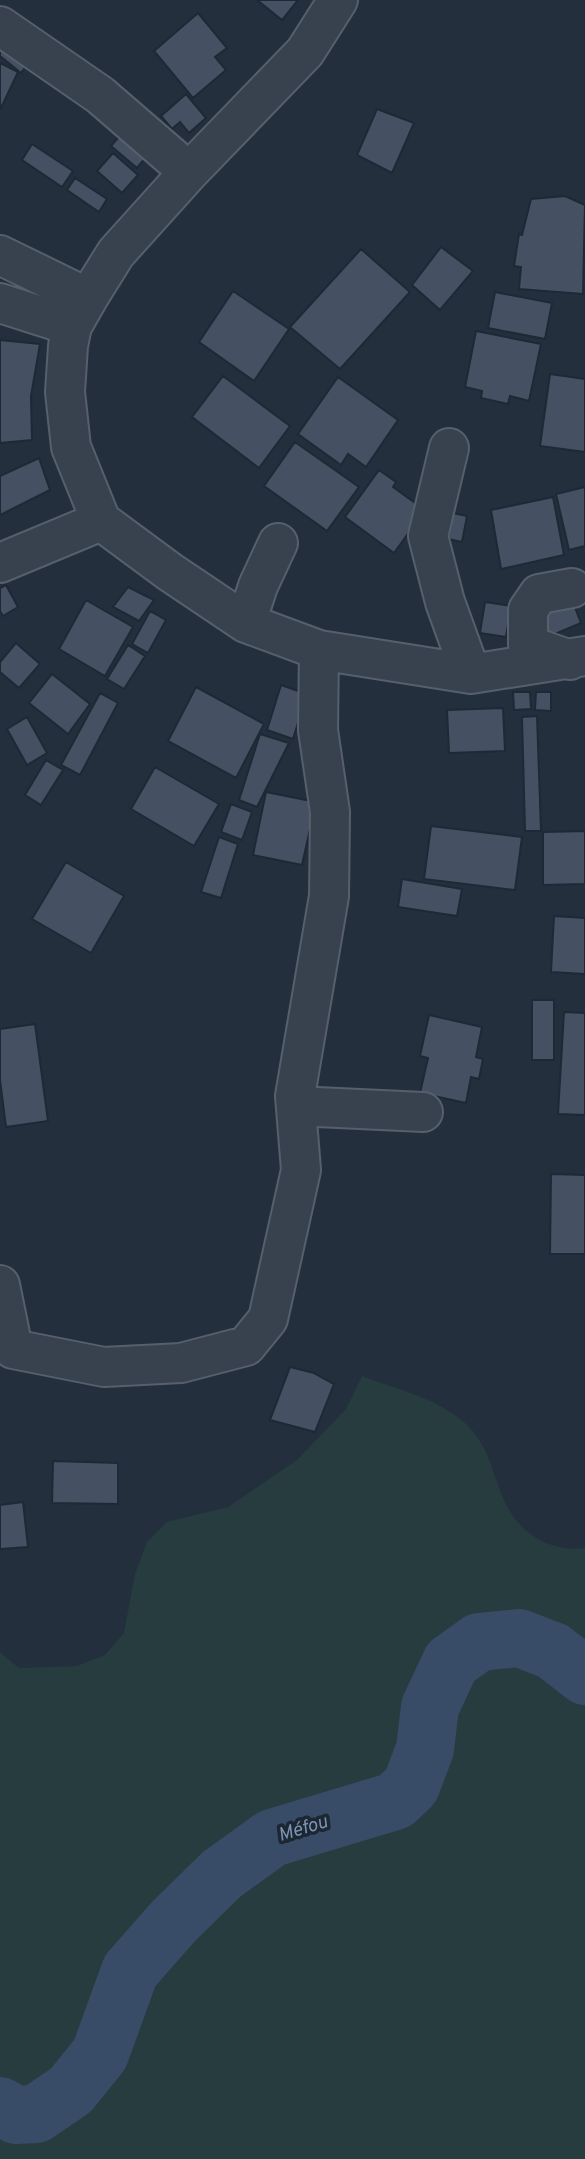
<svg xmlns="http://www.w3.org/2000/svg" width="585" height="2159" font-family="Overpass,sans-serif">
<rect width="100%" height="100%" fill="#242f3e"/>
<path fill="#263c3f" d="M362 1376C396 1389 437 1398 465 1423 503 1457 489 1510 538 1539 552 1547 569 1550 585 1548V2159H0V1652L19 1668 77 1666 105 1655 124 1633 135 1574 147 1542 167 1522 228 1507 297 1460 346 1409Z"/>
<g fill="none" stroke-linecap="round" stroke-linejoin="round">
<path stroke="#394c67" stroke-width="58" d="M0 2106 16 2115 36 2114 71 2090 100 2054 130 1971 174 1921 222 1874 272 1838 395 1801 411 1786 425 1749 430 1707 451 1662 479 1642 519 1638 553 1651 585 1676"/>
</g>
<path fill="#455162" stroke="#1f2835" stroke-width="2" d="M257 0H298L282 20Z
M198 13 227 48 215 57 226 70 193 98 154 51Z
M0 38 30 61 21 73 0 56Z
M0 63 18 72 0 110Z
M186 94 206 118 189 133 180 122 172 129 161 116Z
M377 109 414 123 392 173 357 155Z
M140 112 166 133 137 168 111 146Z
M32 144 73 171 62 187 22 160Z
M113 153 138 175 122 193 97 171Z
M75 178 107 199 99 212 67 190Z
M565 196 585 205 583 294 519 289 521 267 514 266 519 234 522 235 531 199Z
M441 247 473 271 440 310 412 285Z
M361 249 410 292 340 369 290 327Z
M233 291 289 329 254 381 199 342Z
M495 292 552 303 545 339 488 328Z
M476 331 541 344 529 401 510 396 508 404 481 398 482 391 465 387Z
M0 340 40 344 31 396 32 440 0 443Z
M550 374 585 379V452L540 446Z
M223 376 290 426 259 468 192 417Z
M338 377 398 420 366 467 348 454 341 465 298 434Z
M295 442 359 487 327 531 264 486Z
M39 458 50 490 0 515V476Z
M379 470 396 482 393 487 425 510 394 553 345 517Z
M585 487V546L569 550 556 494Z
M553 497 564 555 501 569 491 510Z
M453 513 467 516 462 542 448 539Z
M6 585 18 607 3 616 0 611V588Z
M128 587 154 600 139 621 113 607Z
M571 597 581 623 548 637 538 610Z
M86 600 133 627 105 676 59 649Z
M485 602 511 606 506 637 480 633Z
M150 611 166 620 148 653 132 644Z
M16 643 40 664 19 688 0 672V662Z
M128 645 145 656 124 689 107 679Z
M52 674 90 704 68 734 29 703Z
M281 685 307 694 293 739 267 730Z
M196 687 264 724 236 778 168 741Z
M513 692H530L531 709 514 710Z
M536 692H551V711L535 710Z
M100 693 118 703 80 775 61 765Z
M503 708 505 751 449 753 447 710Z
M537 716 541 831H525L522 717Z
M27 717 47 753 27 765 7 729Z
M260 734 289 743 257 807 239 800Z
M46 760 63 770 41 805 25 795Z
M155 767 219 804 194 846 131 809Z
M266 792 316 802 302 865 253 855Z
M231 804 252 812 242 840 221 832Z
M431 826 522 837 515 890 424 879Z
M585 831V884L543 885V832Z
M219 837 238 844 221 898 201 892Z
M66 862 124 896 91 953 32 919Z
M402 879 462 889 457 916 398 907Z
M554 916 585 918V974L551 972Z
M532 1000H554V1060H532Z
M564 1012 585 1013V1115L558 1114Z
M429 1015 482 1027 476 1057 483 1059 479 1079 471 1077 466 1103 420 1093 428 1058 420 1056Z
M35 1024 48 1121 6 1127 0 1080V1029Z
M551 1174 585 1175V1254H550Z
M290 1367 314 1373 334 1384 315 1432 270 1420Z
M53 1461 118 1463V1504L52 1503Z
M23 1502 28 1547 0 1549V1505Z"/>
<g fill="none" stroke-linecap="round" stroke-linejoin="round">
<g stroke="#565f6c" stroke-width="42">
<path id="minor" d="M338 0 305 52 189 172 116 253 88 298 72 326 68 346 65 392 71 447 101 521 170 572 246 623 319 650 471 674 585 656
M0 26 100 95 189 172
M0 255 88 298
M0 303 72 326
M449 448 428 536 445 602 471 674
M0 563 101 521
M246 623 258 586 278 543
M570 660 528 645V610L539 594 572 588
M296 1106 423 1112
M0 1285 13 1349
M13 1349 104 1367 181 1363 246 1346 268 1319 301 1170 295 1096 329 896 330 812 318 730 319 650"/>
</g>
<use href="#minor" stroke="#38414e" stroke-width="38"/>
</g>
<g text-anchor="middle" dominant-baseline="central" stroke-width="7" stroke-linejoin="round" paint-order="stroke">
<g font-size="19" font-style="italic" fill="#7c92b1" stroke="#1d2633">
<text transform="translate(303 1829) rotate(-17)">Méfou</text>
</g>
</g>
</svg>
